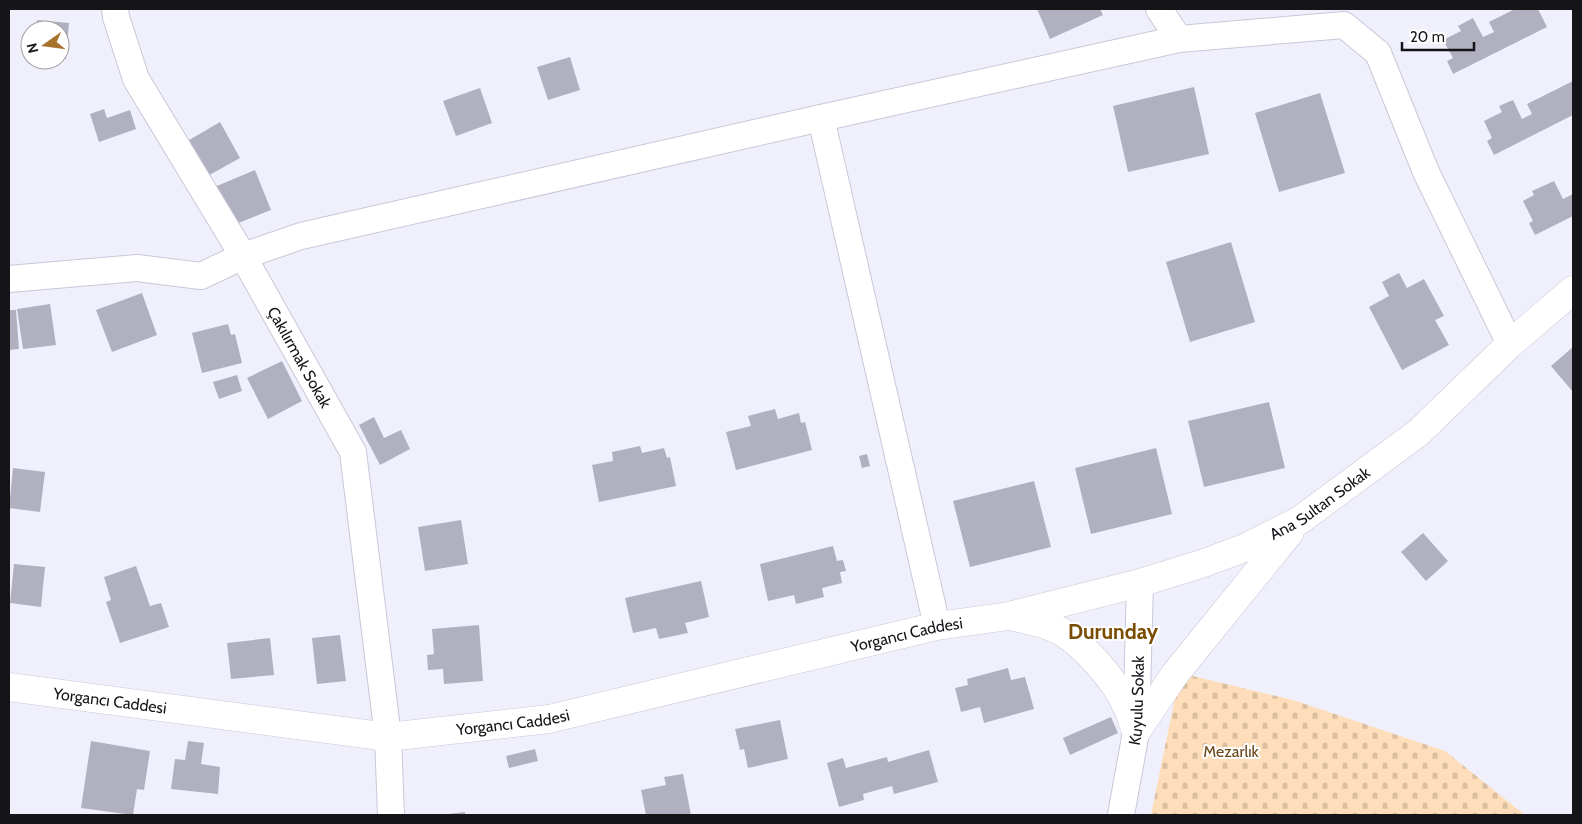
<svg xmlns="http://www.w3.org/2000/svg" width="1582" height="824" font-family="Cabin,sans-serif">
<defs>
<pattern id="cemetery-stones" width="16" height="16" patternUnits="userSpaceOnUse" patternTransform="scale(1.25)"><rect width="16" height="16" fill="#fedeba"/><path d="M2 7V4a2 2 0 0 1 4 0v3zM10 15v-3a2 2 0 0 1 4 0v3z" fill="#d9be9f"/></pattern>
</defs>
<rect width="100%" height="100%" fill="#f0f0fd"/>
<path fill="url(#cemetery-stones)" d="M1180 673 1293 700 1445 751 1525 815H1151Z"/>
<path fill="#b0b0c0" d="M1037 9H1100L1103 15 1050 39Z
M1515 9H1538L1547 27 1453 74 1447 61 1453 58 1443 40 1461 31 1458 26 1473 18 1483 37 1494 32 1489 22Z
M37 20 69 23 66 59H60V30H36Z
M570 57 580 90 548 100 537 67Z
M1573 81V115L1494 155 1487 141 1492 138 1484 121 1502 112 1499 106 1513 100 1522 119 1532 114 1527 104Z
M1194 87 1209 154 1128 172 1113 106Z
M480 88 492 123 456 136 443 101Z
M1320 93 1345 173 1279 192 1255 113Z
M104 109 107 118 130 110 136 129 99 142 90 114Z
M220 122 240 158 204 178 184 143Z
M255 170 271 210 228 227 212 188Z
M1554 181 1563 199 1573 194V216L1535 235 1529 223 1533 221 1523 201 1534 195 1532 191Z
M1231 242 1255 322 1190 342 1166 262Z
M1399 273 1407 288 1424 279 1444 316 1435 320 1449 345 1402 370 1369 307 1389 296 1382 282Z
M142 293 157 335 112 352 96 310Z
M50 304 56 345 23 349 17 309Z
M9 310H16L19 349 9 350Z
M228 324 231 335 235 334 242 363 202 373 192 333Z
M1573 347V392L1551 366Z
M282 361 302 401 268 419 247 378Z
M237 375 242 391 219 399 213 382Z
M1269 402 1285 468 1204 487 1188 421Z
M775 409 778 419 799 413 801 423 805 422 812 450 736 470 726 432 751 426 748 416Z
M374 417 384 438 401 430 410 449 380 465 359 425Z
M640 446 642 453 664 448 667 458 670 457 676 486 599 502 592 465 613 461 612 452Z
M1156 448 1172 514 1091 534 1075 468Z
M867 454 870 466 862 468 859 456Z
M13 468 45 472 40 512 9 508Z
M1034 481 1051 547 970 567 953 501Z
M461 520 468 564 425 571 418 527Z
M1423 533 1448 561 1426 581 1401 552Z
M833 546 837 561 843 560 846 571 840 572 842 583 822 588 824 597 796 604 794 595 768 601 760 564Z
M14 564 45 567 41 607 10 603Z
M136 566 150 606 161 603 169 627 120 643 106 602 111 600 104 577Z
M701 581 709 617 685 623 688 633 659 639 656 628 633 633 625 598Z
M479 625 483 681 444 684 443 669 428 670 427 655 434 654 432 629Z
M340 635 346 681 317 684 312 638Z
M270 638 274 675 231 679 227 643Z
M1008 668 1011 680 1025 677 1034 709 984 723 980 707 961 712 955 688 968 685 967 679Z
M1111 717 1118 733 1070 755 1063 738Z
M780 720 788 759 748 768 744 749 740 750 735 729Z
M91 741 150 751 144 790 137 789 133 815 81 808Z
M188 741 204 743 201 764 220 767 218 794 171 789 175 759 185 760Z
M535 749 538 761 509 768 506 756Z
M929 750 938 782 894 794 892 786 863 794 864 800 839 807 827 763 843 758 846 768 887 757 888 762Z
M683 774 691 815H646L641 790 666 785 664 777Z
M465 812V815H448V814Z"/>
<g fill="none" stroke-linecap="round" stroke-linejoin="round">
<g stroke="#c8c8d8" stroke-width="28">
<g id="minor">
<path id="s1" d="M115 9 116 17 136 79 243 256 353 452 388 737 391 815"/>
<path d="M1159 9 1179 39 1344 25 1378 53 1426 172 1510 344"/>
<path d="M9 279 137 268 201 276 243 256 301 236 821 118"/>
<path d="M937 626 821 118 1179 39"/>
<path id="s2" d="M1121 815 1136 732 1140 583"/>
</g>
</g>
<g stroke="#c8c8d8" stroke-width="29">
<g id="tertiary">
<path d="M1010 616C1028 620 1046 623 1062 632 1086 647 1116 681 1127 707 1131 715 1133 724 1136 732"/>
<path id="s3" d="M9 687 388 737 549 719 937 626 1009 616 1140 583 1204 563 1247 547 1300 520 1418 433 1510 344 1573 290"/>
<path d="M1136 732 1175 674 1290 532"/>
</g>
</g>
<use href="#minor" stroke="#fff" stroke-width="26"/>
<use href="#tertiary" stroke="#fff" stroke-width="28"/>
</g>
<g text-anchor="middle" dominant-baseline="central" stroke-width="4" stroke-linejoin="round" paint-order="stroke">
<g font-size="16" fill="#141419" stroke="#fff">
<text stroke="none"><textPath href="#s1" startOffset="396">Çakılırmak Sokak</textPath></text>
<text stroke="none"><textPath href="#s3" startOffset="1349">Ana Sultan Sokak</textPath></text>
<text stroke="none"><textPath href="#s3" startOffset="912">Yorgancı Caddesi</textPath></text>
<text stroke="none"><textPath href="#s2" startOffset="116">Kuyulu Sokak</textPath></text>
<text stroke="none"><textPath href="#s3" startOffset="102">Yorgancı Caddesi</textPath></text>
<text stroke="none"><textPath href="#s3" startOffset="508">Yorgancı Caddesi</textPath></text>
</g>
<g font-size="16" fill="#6b481a" stroke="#fff">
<text x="1231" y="751">Mezarlık</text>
</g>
<g font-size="21" font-weight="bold" fill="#7a4c00" stroke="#fff">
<text x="1113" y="631">Durunday</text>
</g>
</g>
<rect width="1582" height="824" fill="none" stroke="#141419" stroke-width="20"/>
<g transform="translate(45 45) rotate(256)"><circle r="24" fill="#ffffff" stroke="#a1a1a3"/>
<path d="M0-4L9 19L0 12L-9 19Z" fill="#a7722c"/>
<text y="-8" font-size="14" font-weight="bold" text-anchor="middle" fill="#141419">N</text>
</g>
<path d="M1402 42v8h72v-8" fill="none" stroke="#141419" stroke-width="2.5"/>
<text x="1410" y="42" font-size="15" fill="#141419" stroke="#ffffff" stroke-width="4" paint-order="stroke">20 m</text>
</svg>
